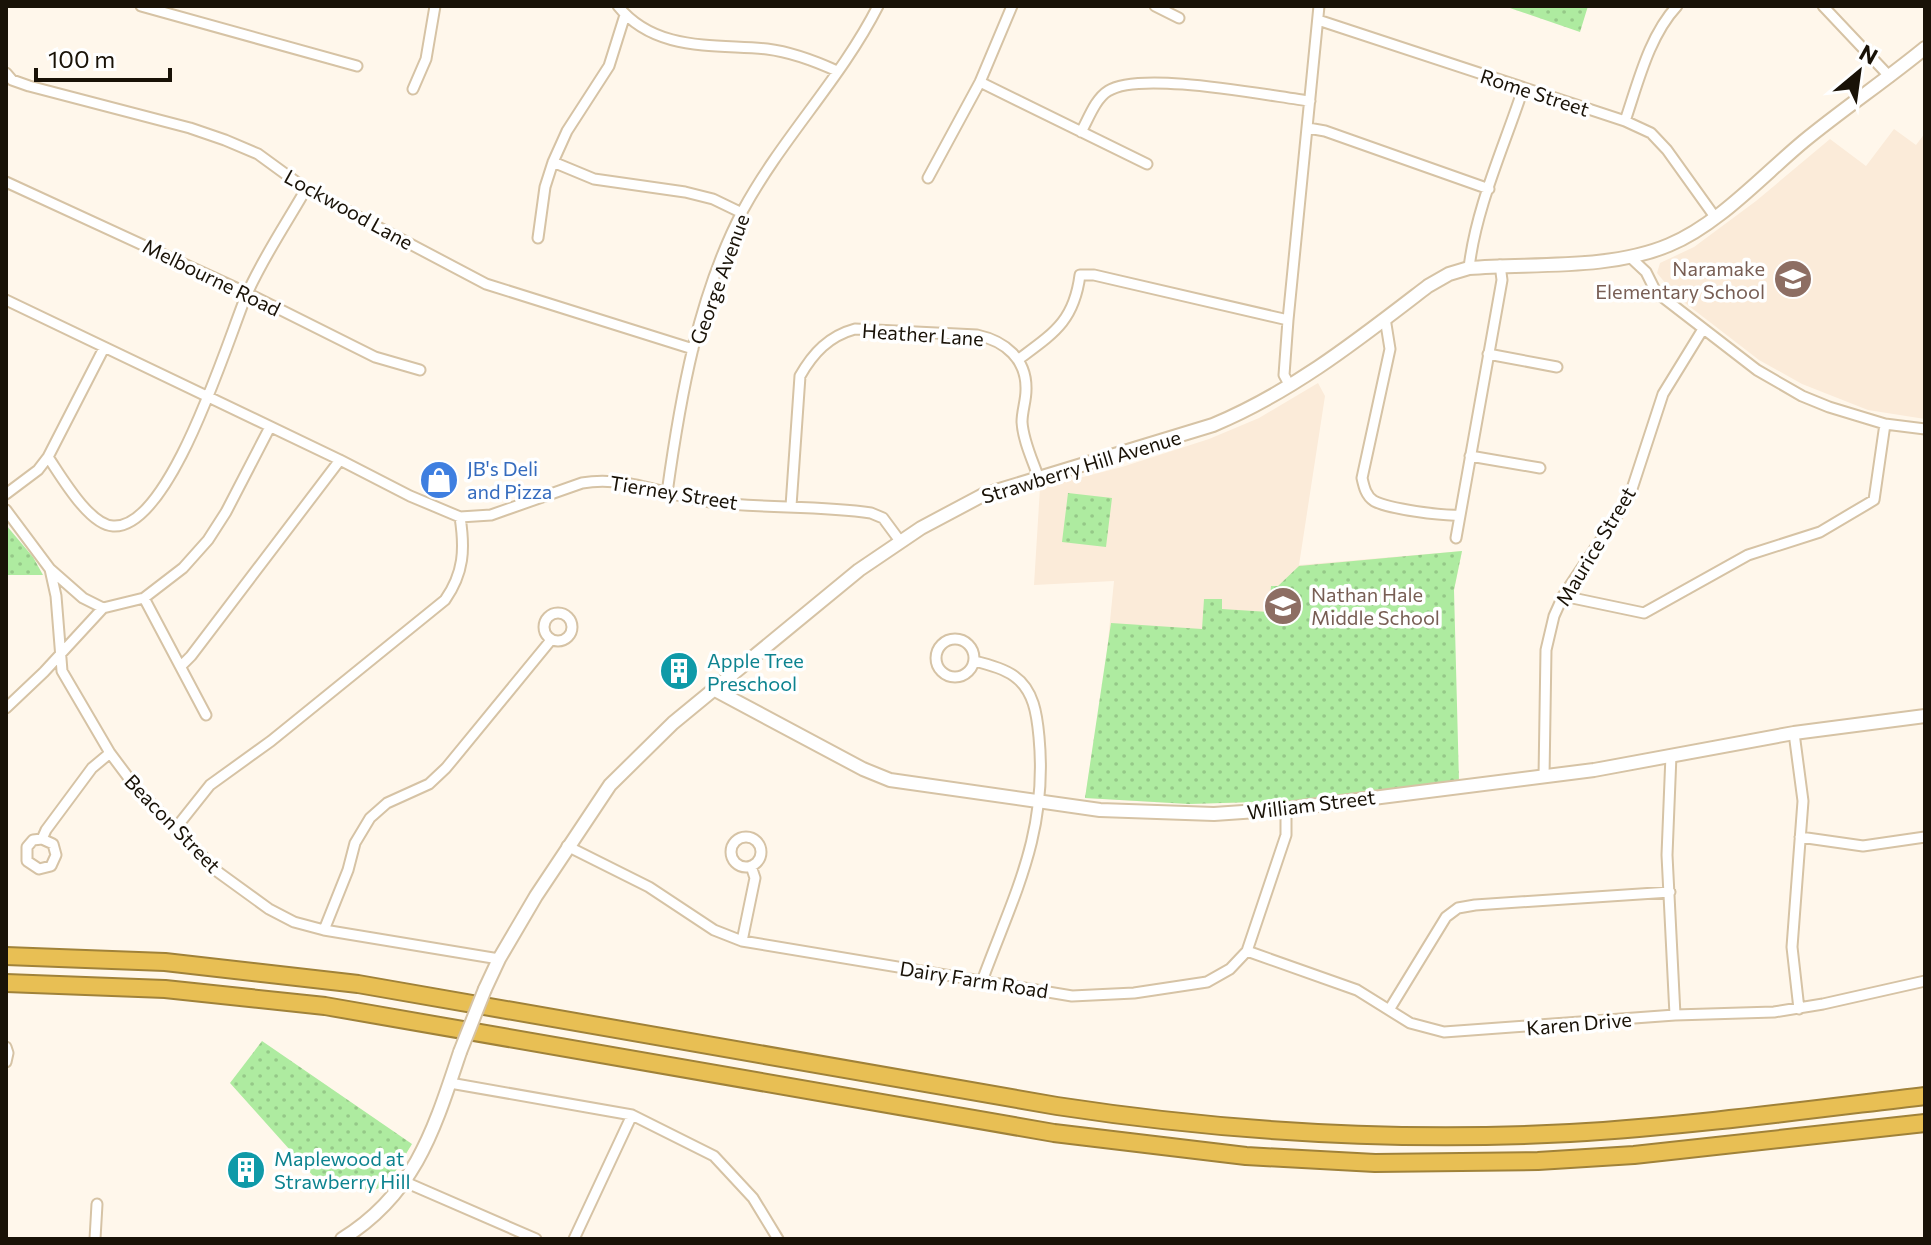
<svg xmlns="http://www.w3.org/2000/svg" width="1931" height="1245" font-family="Commissioner,sans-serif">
<defs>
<pattern id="park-dots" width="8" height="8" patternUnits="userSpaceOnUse" patternTransform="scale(2)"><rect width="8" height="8" fill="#aeeba0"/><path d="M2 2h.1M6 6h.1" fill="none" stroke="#95c888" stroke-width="1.8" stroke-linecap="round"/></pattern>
</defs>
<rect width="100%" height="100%" fill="#fff7eb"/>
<path fill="#fbebd9" d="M1894 129 1916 145 1925 133V419L1868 410 1802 384 1759 360 1676 296 1657 273 1660 263 1694 247 1756 201 1830 139 1866 166Z
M1318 383 1325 396 1299 565 1462 551 1454 590 1291 801 1189 804 1085 798 1105 671 1114 581 1034 585 1040 488 1122 467 1209 439 1259 418Z"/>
<path fill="url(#park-dots)" d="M1504 6H1588L1580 32Z
M1068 493 1112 498 1106 547 1062 542Z
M6 525 33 557 43 575H6Z
M1462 551 1454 590 1459 782 1291 801 1189 804 1085 798 1111 623 1202 629 1204 599H1222V609L1269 612 1271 586H1278L1299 566Z
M262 1041 412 1144 387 1185 371 1191 315 1178 230 1083Z"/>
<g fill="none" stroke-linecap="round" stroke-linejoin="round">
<g stroke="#d6c3a5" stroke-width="13">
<path id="street" d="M141 6 357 66
M618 6C655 52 714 44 767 49 791 52 815 61 837 71
M1155 6 1179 18
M1823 6 1890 77
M1318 20 1625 121 1651 133 1667 150 1715 217
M6 73 12 80 29 86 190 128 225 140 258 154 306 189 486 284 693 349
M980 82 1147 164
M413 89 426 59 435 6
M1625 121C1638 83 1649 36 1677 6
M1308 128 1325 131 1489 189
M1081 132C1088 120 1095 99 1108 91 1140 70 1269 96 1310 101
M553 162 594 179 685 192 713 199 742 213
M928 178 980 82 1012 6
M6 182 247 293 375 357 420 370
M538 238 545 187 553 162 567 131 609 66 625 15
M1630 257 1646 272 1656 292 1757 370 1802 396 1829 407 1885 424 1925 429
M1469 268C1476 207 1504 147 1523 89
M6 300 340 460 410 496 460 517 491 515 582 483C626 475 667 496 710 502 764 509 818 505 871 513L883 518 900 541
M1385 318 1390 349 1362 478C1364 487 1366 496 1374 501 1389 509 1442 516 1459 515
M1488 354 1557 367
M1019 359C1054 333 1074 321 1080 275H1094L1288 320
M1290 386 1284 375 1288 320 1319 6
M1470 456 1540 468
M48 457C61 476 89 525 113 526 170 530 227 342 246 296 262 259 286 224 306 189
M667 493C680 399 698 295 743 210 782 138 841 79 878 6
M6 494 38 470 48 457 104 348
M791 506 800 376C813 353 829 336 855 329L977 335C1005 341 1027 359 1026 390 1026 401 1022 411 1022 422 1023 440 1032 459 1038 476
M6 510 50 569 56 596 62 671 110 753 137 789 218 872 269 909 294 922 324 930 499 959
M1456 538 1502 280 1500 265
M50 569 83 598 103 608
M1563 596 1644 613 1748 555 1820 532 1874 500 1885 424
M144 598 206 715
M544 627a14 14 0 1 1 28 0a14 14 0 1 1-28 0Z
M936 658a19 19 0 1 1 38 0a19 19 0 1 1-38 0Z
M974 661C987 664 1003 668 1014 676 1034 690 1037 715 1039 737 1048 834 1014 894 982 981
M181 666 191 656 340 460
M6 708 44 672 103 608 144 598 183 568 208 540 226 512 270 427
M1794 733 1803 801 1792 947 1799 1009
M1671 755 1667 855 1675 1015
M1544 777 1546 650 1554 616 1563 596 1629 498 1663 394 1703 329
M175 829 210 785 271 741 445 600C464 573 465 549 460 517
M1800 837 1863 846 1925 837
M731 852a15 15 0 1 1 30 0a15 15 0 1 1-30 0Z
M42 839 53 844 56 855 51 866 39 869 27 861V847L33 840 42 839 46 830 92 768 110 753
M567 846 649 887 714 930 742 941 1072 996 1134 993 1207 982 1230 969 1247 951 1286 835V809
M324 930 348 870 355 843 370 818 387 803 429 784 446 768 551 640
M742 941 755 878 751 866
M1247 951 1357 990 1410 1023 1444 1032 1675 1015 1774 1012 1823 1004 1925 981
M1389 1010 1446 917 1458 908 1475 905 1670 892
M6 1047 8 1053 6 1062
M450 1083 632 1115 714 1156 753 1198 778 1239
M405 1182 536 1239
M95 1239 97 1204
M574 1239 632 1115"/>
</g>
<g stroke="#d6c3a5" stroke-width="16">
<path id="secondary" d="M715 690 863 769 890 780 1100 810 1214 814 1286 809 1594 770 1794 733 1925 716
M485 989 499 959 536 896 610 785 673 723 859 570 921 528 983 495 1213 425C1294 391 1359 339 1428 286L1449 274 1469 268C1533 263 1610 270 1669 245 1718 225 1763 175 1804 141 1843 109 1886 80 1925 48
M342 1239C415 1194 434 1130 460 1052"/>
</g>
<g stroke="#a08239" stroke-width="20">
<path id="highway" d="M6 956 165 962 358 984 1057 1106C1227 1132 1398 1142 1570 1133 1689 1126 1807 1110 1925 1096
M6 983 165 989 325 1006 1054 1133 1246 1156 1375 1163 1538 1161 1634 1155 1925 1123"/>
</g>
<use href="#street" stroke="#fff" stroke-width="9"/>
<use href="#secondary" stroke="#fff" stroke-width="12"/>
<use href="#highway" stroke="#e8bf54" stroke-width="16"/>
<g stroke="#d6c3a5" stroke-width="16" stroke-linecap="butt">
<path id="secondary-bridge" d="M460 1052 485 989"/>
</g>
<use href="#secondary-bridge" stroke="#fff" stroke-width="12"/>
</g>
<defs>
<g id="school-disc" transform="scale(2)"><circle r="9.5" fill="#8d6e63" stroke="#fff"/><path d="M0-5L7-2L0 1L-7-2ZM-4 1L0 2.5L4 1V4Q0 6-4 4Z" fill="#fff"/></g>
<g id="shop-disc" transform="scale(2)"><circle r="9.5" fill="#3f7fe0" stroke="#fff"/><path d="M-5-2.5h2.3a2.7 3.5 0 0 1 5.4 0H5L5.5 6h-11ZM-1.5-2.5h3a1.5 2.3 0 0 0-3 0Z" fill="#fff"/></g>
<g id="building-disc" transform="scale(2)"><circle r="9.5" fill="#0f9aa8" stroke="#fff"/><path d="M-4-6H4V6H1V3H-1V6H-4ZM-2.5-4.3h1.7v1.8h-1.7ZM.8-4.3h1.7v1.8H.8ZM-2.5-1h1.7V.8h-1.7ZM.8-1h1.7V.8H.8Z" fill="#fff"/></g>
</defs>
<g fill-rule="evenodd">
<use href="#school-disc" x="1793" y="279"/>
<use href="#shop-disc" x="439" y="480"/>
<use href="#school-disc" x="1283" y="606"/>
<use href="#building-disc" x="679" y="671"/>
<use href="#building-disc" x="246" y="1170"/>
</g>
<g text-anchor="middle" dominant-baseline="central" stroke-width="7" stroke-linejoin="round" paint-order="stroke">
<g font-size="20" fill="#191207" stroke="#fff">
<text transform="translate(1535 92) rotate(18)">Rome Street</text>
<text transform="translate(349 209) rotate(29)">Lockwood Lane</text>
<text transform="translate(212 277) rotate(26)">Melbourne Road</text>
<text transform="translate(719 279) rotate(-70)">George Avenue</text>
<text transform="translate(923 334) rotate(4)">Heather Lane</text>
<text transform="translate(1081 466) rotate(-17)">Strawberry Hill Avenue</text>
<text transform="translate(674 492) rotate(9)">Tierney Street</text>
<text transform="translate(1595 546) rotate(-59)">Maurice Street</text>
<text transform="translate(1311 804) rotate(-7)">William Street</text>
<text transform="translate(173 823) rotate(46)">Beacon Street</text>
<text transform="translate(974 979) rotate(9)">Dairy Farm Road</text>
<text transform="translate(1579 1023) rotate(-5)">Karen Drive</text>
</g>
<g font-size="20" fill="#785e54" stroke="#fff" text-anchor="end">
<text x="1765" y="268">Naramake<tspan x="1765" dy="23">Elementary School</tspan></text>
<text x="1311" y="594" text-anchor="start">Nathan Hale<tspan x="1311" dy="23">Middle School</tspan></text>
</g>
<g font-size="20" fill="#366cbe" stroke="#fff" text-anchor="start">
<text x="467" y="468">JB's Deli<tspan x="467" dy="23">and Pizza</tspan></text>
</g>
<g font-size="20" fill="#0d838f" stroke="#fff" text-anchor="start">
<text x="707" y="660">Apple Tree<tspan x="707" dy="23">Preschool</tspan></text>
<text x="274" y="1158">Maplewood at<tspan x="274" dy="23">Strawberry Hill</tspan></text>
</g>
</g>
<rect width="1931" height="1245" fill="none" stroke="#191207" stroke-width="16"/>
<g transform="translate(1859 72) rotate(29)" stroke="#ffffff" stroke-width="6" paint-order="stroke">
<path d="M0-6L14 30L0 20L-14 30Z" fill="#191207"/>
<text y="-12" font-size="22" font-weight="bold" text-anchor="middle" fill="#191207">N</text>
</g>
<path d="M36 68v12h134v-12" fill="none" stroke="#191207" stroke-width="4"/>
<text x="48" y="68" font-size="24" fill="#191207" stroke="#ffffff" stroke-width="6" paint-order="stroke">100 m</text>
</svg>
